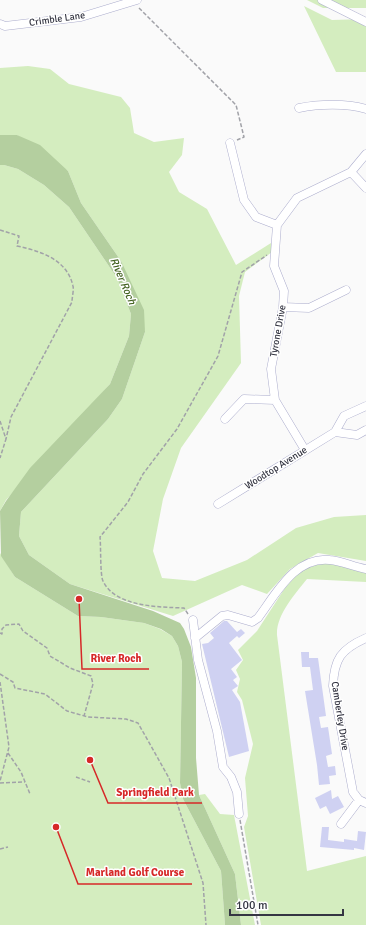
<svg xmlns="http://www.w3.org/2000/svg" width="366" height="925" font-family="Signika,sans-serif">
<rect width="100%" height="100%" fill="#fafafa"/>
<path fill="#d4edbf" d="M307 0H366V8H323Z
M304 6 332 20 366 19V72H336Z
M28 66 50 69 69 84 121 97 130 108 134 133 154 142 184 138 182 155 169 172 179 192 207 209 236 265 271 243 272 252 245 272 239 296 241 363 181 448 163 499 153 551 162 578 195 581 247 560 296 528 334 517 366 515V561L318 553 290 569 267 594 242 585 173 616 70 584 29 555 19 536 21 512 108 419 122 399 145 332 121 261 81 203 68 171 17 135H0V68Z
M0 165H4L18 169 44 185 69 207 117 278 131 314 129 336 110 384 6 500 0 511Z
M0 553 15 577 78 616 101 617 144 623 160 629 172 636 178 646 182 662 180 783 183 799 221 871 225 925H0Z
M324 562 366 572V582L307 579C295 594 276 615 277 635L307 871 366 856V925H261L244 827 248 816 245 778 253 744 242 700 237 692 240 679 236 670 243 660 238 650 257 631 285 588 300 571Z
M205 794 220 814 234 815 255 925H241L235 874 199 795Z"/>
<path fill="#b4cf9f" d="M0 135H17L40 145 68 171 81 203 121 261 144 310 145 332 122 399 108 419 21 512 19 536 29 555 70 584 153 611 180 623 184 629 191 647 196 678V758L199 795 235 874 241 925H225L221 871 183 799 180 783 182 662 178 646 172 636 161 629 144 623 101 617 78 616 15 577 1 556 0 511 6 501 30 468 110 384 129 336 131 314 117 278 69 207 44 185 18 169 4 165H0Z"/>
<path fill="#cfd1f2" d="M224 621H227L237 632 241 629 245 633 239 638 237 636 229 643 242 660 231 669 237 677 233 680 238 686 232 690 240 702 249 751 229 757 202 644 208 643 214 638 210 633Z
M301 652H309V658H318L326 716 319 717 321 728 328 727 332 754 326 756 328 767 335 766 336 775 329 776 330 784 319 785 317 765 305 691 313 690 310 667H302Z
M331 790 332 799 338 796 344 807 330 814 326 806 320 809 315 798Z
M322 827H329L328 840 344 842V839L357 841 358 831 366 832 364 850 354 848V850L320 847Z"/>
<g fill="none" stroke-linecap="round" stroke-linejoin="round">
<g stroke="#acadcd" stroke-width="9">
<path id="minor" d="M322 0 366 22
M0 24 5 26 81 17 137 0
M299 108C318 104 347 103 366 109
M230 143 244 200 256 217 277 225
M351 172 366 188
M283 307 309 308 346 290
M225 419 244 399 275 400
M335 432 357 435 366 430
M305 450 275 400 271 369 283 307 284 291 274 266 277 225 297 198 351 172 366 154
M218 504 335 432 344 416 366 406
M193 620 198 660 217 731 223 767 231 777 237 792 239 814
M195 638 222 616 228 615 252 622 258 618C276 594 295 556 330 560 342 561 354 567 366 569
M366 638C341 649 334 659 333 686L353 792 359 800 366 803
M341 824 359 800"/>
</g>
<path stroke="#a1a2a8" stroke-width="1.5" stroke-dasharray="4 2" stroke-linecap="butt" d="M139 8 236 105 244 137 237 140
M0 230 19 236 17 246C40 251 67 259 73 286 74 290 72 297 72 302L11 417 6 439
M0 421 6 439 0 458
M188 614 184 608C159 607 115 607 103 581 100 575 101 546 100 537L128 502 143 474 177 429 218 356 242 272 267 255
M0 633 2 634V629L6 625 19 624 23 631 47 648 50 656 70 668 91 676 93 684 84 716
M0 674 13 682 15 688 45 694 67 711 88 717 126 719 138 723 169 778 203 883 206 925
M0 682 9 747 0 781
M8 753 21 772 30 794
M76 777 90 782
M0 783 25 782
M240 820 258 925
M0 849 8 847"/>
<use href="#minor" stroke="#fff" stroke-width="8"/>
</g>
<g text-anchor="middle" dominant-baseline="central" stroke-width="3" stroke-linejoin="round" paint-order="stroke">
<g font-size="10" fill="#353643" stroke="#fff">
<text transform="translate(57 19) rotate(-8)">Crimble Lane</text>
<text transform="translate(278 331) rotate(-80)">Tyrone Drive</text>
<text transform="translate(276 468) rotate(-32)">Woodtop Avenue</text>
<text transform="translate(340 716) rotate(81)">Camberley Drive</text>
</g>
<g font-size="11" font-style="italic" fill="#426220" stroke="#fff">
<text transform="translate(123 281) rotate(67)">River Roch</text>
</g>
</g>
<path fill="none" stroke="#d62828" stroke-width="1.5" d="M79 599L82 669H149M90 760L108 803H202M56 827L78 884H192"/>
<g fill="#d62828" stroke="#fff" stroke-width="1.5">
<circle cx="79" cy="599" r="4"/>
<circle cx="90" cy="760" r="4"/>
<circle cx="56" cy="827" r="4"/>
</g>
<g font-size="11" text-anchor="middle" font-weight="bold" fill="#d62828" stroke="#fff" stroke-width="3" stroke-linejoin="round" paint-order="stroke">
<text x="116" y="662">River Roch</text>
<text x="155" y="796">Springfield Park</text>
<text x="135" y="876">Marland Golf Course</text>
</g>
<path d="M230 909v6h113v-6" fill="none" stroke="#353643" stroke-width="2"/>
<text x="236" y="909" font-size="12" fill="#353643" stroke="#ffffff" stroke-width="3" paint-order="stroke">100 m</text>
</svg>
